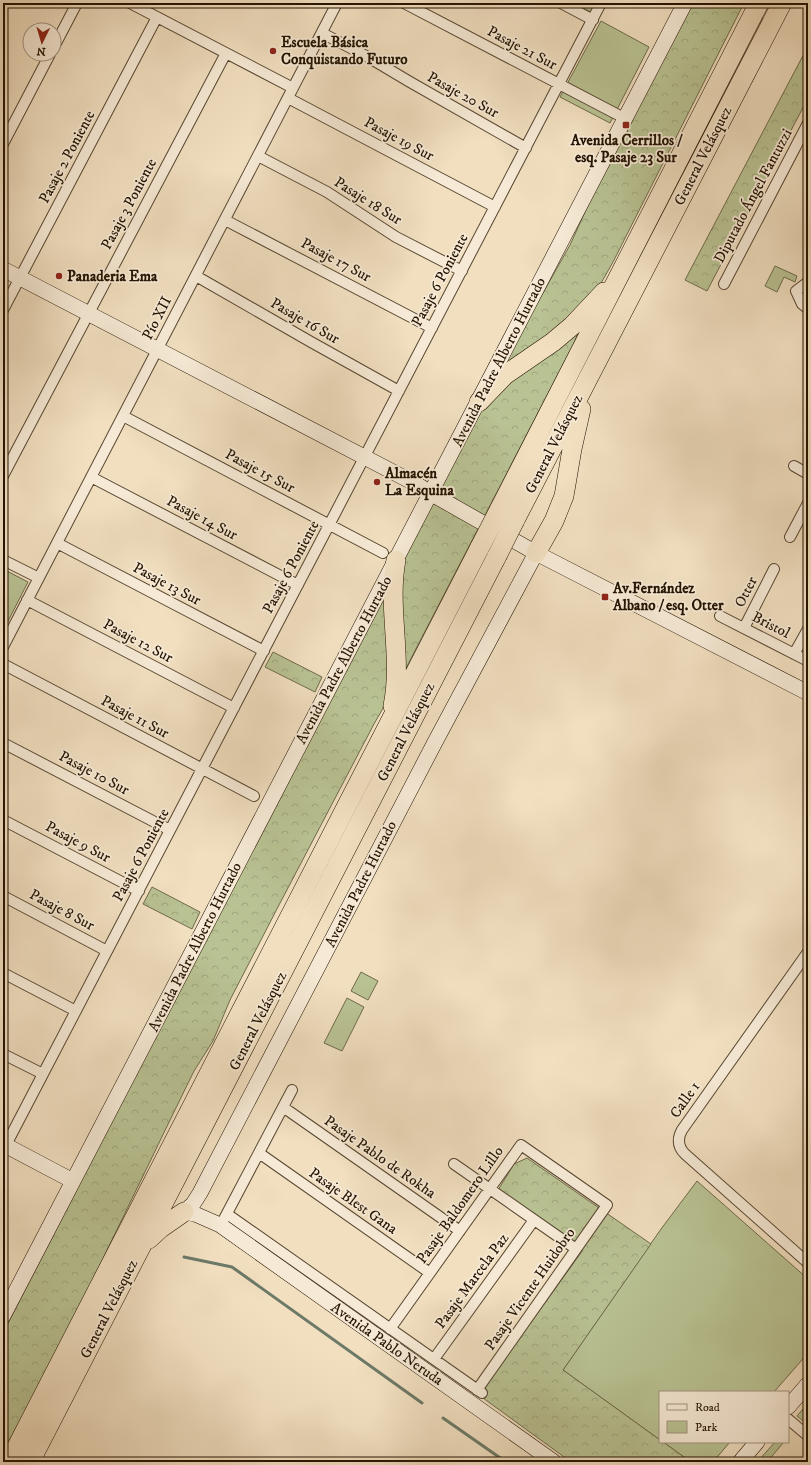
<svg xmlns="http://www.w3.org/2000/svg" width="811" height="1465" font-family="'IM FELL DW Pica',serif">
<defs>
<pattern id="forest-crowns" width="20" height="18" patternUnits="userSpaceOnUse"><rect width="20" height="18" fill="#b9c293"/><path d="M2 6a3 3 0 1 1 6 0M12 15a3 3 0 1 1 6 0" fill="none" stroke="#9fa67d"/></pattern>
</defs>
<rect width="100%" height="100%" fill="#f1dfc0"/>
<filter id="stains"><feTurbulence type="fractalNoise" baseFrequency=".005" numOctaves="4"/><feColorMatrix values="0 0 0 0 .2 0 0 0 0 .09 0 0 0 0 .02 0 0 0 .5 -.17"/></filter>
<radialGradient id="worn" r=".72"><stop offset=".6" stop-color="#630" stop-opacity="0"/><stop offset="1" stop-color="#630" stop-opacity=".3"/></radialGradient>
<path fill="#b9c293" stroke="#6e6a4a" d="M601 21 649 47 610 123 560 97Z
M775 266 797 276 795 282 784 277 777 292 765 286Z
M3 569 28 582 3 631Z
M361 972 378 981 368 1000 351 991Z
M347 998 364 1007 342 1051 324 1043Z
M697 1181 808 1279V1353L774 1392H660V1440L563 1370 661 1229Z
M808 1403V1414L803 1421 797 1416Z
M663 1442H730L713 1462H691Z
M775 1442H784L767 1462H762L759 1460Z"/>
<path fill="url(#forest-crowns)" stroke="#6e6a4a" d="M573 3H596L591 12Z
M693 3H744L613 262 591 301 573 345 405 670 374 724 279 905 230 1000 213 1041 194 1071C131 1199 72 1328 3 1452V1333L495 378 570 245 605 168Z
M808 46V98L707 291 685 280Z
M273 652 322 677 315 692 265 667Z
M152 887 200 912 192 929 143 904Z
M527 1158 651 1244 563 1370 660 1440V1442H663L691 1462H571L483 1398 487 1393 483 1389 583 1250 498 1190 514 1164Z"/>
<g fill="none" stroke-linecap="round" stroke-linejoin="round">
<path stroke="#6c7967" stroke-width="3" d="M184 1257 232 1267 422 1403
M443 1418 506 1462"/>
<g stroke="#574630" stroke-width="12">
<path id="street" d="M130 3 293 88
M404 3 626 119
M561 3 593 20
M322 33 368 57 410 82 526 148
M54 47 77 3
M288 98 495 207
M3 144 50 54
M258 156 327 192 396 237 462 271
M225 220 432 328
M196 276 311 342 399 391
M808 282 796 291 802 304 808 309
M724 284 808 123
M3 310 157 17
M123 416 383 553
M794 466 808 474
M3 476 226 53
M91 477 298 585
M790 537 808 503
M57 543 264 651
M3 560 39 578
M27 600 234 708
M720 616 808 661
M744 628 774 569
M3 647 337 3
M794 654 808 629
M3 664 254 796
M3 743 170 830
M3 820 139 891
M3 896 107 951
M808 952 682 1130C677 1139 678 1147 685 1154L808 1263
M3 973 76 1011
M3 1054 43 1074
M283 1107 460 1231
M6 1145 601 3
M259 1153 430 1273
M454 1164 576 1249
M227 1214 482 1393
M224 1219 292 1090
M390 1329 521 1145 607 1205 477 1390
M434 1359 534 1220
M788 1419 808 1436"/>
</g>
<g stroke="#241300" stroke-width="16">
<path id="secondary" d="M3 269 418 485 430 493 536 553 808 693
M3 1144 73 1181
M184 1212 193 1204 200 1193 434 744 536 553
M184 1212 195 1214 220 1225 554 1462
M3 1316 685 3
M788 1407 808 1384
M740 1462 757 1442"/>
</g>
<g stroke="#241300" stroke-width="20">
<path id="highway" d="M479 402 505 375 553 342 572 326 604 292
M499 510 759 3
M515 520 782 3
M536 553 554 521 564 496 572 449 581 409
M393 706C403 657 387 608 396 560
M149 1239 161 1228 184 1212
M9 1462 480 547
M30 1462 497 556"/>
</g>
<use href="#street" stroke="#f6ead6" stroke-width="10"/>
<use href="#secondary" stroke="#f6ead6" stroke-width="15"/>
<use href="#highway" stroke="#f1dfc0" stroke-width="19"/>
<g stroke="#241300" stroke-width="20" stroke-linecap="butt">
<path id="highway-bridge" d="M480 547 499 510
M497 556 515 520"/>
</g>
<use href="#highway-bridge" stroke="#f1dfc0" stroke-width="19"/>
</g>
<g fill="#8f2418" stroke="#f6ead6" stroke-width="1.5">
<circle cx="273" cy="51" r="4"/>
<rect x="622" y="121" width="8" height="8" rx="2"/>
<circle cx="59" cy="276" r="4"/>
<circle cx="377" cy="482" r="4"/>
<rect x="601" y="593" width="8" height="8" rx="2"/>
</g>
<g text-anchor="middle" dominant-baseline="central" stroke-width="3.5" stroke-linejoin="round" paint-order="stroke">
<g font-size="15" font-weight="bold" fill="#241300" stroke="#f6ead6" text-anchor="start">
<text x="281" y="42">Escuela Básica<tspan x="281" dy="17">Conquistando Futuro</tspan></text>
<text x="626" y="140" text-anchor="middle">Avenida Cerrillos /<tspan x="626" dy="17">esq. Pasaje 23 Sur</tspan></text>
<text x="67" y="276">Panaderia Ema</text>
<text x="385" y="473">Almacén<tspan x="385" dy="17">La Esquina</tspan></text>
<text x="613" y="588">Av.Fernández<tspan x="613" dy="17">Albano / esq. Otter</tspan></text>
</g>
<g font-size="15" fill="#241300" stroke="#f6ead6">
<text transform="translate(522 48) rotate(28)">Pasaje 21 Sur</text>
<text transform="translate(463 95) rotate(29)">Pasaje 20 Sur</text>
<text transform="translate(399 139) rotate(28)">Pasaje 19 Sur</text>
<text transform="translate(703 156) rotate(-63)">General Velásquez</text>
<text transform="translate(67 157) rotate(-62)">Pasaje 2 Poniente</text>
<text transform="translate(753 196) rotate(-62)">Diputado Ángel Fantuzzi</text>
<text transform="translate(368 201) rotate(32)">Pasaje 18 Sur</text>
<text transform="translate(129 204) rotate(-62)">Pasaje 3 Poniente</text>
<text transform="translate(336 260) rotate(28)">Pasaje 17 Sur</text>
<text transform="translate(440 280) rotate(-62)">Pasaje 6 Poniente</text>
<text transform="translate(157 318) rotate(-63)">Pío XII</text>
<text transform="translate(305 321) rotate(30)">Pasaje 16 Sur</text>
<text transform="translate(499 362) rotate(-63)">Avenida Padre Alberto Hurtado</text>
<text transform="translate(554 444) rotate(-63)">General Velásquez</text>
<text transform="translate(260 471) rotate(28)">Pasaje 15 Sur</text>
<text transform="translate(202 518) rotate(28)">Pasaje 14 Sur</text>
<text transform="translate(291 567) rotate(-62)">Pasaje 6 Poniente</text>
<text transform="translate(167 584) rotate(28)">Pasaje 13 Sur</text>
<text transform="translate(746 592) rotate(-63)">Otter</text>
<text transform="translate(771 625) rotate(27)">Bristol</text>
<text transform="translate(138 641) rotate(28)">Pasaje 12 Sur</text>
<text transform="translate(344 660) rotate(-62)">Avenida Padre Alberto Hurtado</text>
<text transform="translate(135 717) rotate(28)">Pasaje 11 Sur</text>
<text transform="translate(406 732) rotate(-63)">General Velásquez</text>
<text transform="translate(94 773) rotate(28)">Pasaje 10 Sur</text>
<text transform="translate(78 842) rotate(28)">Pasaje 9 Sur</text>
<text transform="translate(141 855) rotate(-62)">Pasaje 6 Poniente</text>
<text transform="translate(361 884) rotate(-63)">Avenida Padre Hurtado</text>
<text transform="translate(62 910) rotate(28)">Pasaje 8 Sur</text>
<text transform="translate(195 947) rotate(-63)">Avenida Padre Alberto Hurtado</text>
<text transform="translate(258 1021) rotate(-63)">General Velásquez</text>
<text transform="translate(685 1100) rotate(-55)">Calle 1</text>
<text transform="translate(380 1157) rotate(35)">Pasaje Pablo de Rokha</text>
<text transform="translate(353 1201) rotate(35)">Pasaje Blest Gana</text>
<text transform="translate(460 1205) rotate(-55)">Pasaje Baldomero Lillo</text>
<text transform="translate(472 1281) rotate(-54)">Pasaje Marcela Paz</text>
<text transform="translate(530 1289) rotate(-55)">Pasaje Vicente Huidobro</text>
<text transform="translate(109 1309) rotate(-63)">General Velásquez</text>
<text transform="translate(387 1344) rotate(35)">Avenida Pablo Neruda</text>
</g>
</g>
<rect width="811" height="1465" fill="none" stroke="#f1dfc0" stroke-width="16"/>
<rect x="4" y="4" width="803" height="1457" fill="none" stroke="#241300" stroke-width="2"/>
<rect x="8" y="8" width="795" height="1449" fill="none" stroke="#241300"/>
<rect x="659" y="1391" width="130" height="52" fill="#f6ead6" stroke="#a29480"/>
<rect x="667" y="1404" width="20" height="6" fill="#f6ead6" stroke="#a29480"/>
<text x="695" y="1411" font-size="12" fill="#241300">Road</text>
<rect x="667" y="1421" width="20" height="12" fill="#b9c293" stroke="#a29480"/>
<text x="695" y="1431" font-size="12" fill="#241300">Park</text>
<g transform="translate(42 42) rotate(185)"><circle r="19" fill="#f6ead6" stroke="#a29480"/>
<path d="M0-3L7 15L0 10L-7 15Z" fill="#8f2418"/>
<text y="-6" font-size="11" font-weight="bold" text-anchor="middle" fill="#241300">N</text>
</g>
<rect width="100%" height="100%" filter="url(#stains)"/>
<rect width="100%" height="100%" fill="url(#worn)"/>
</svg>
